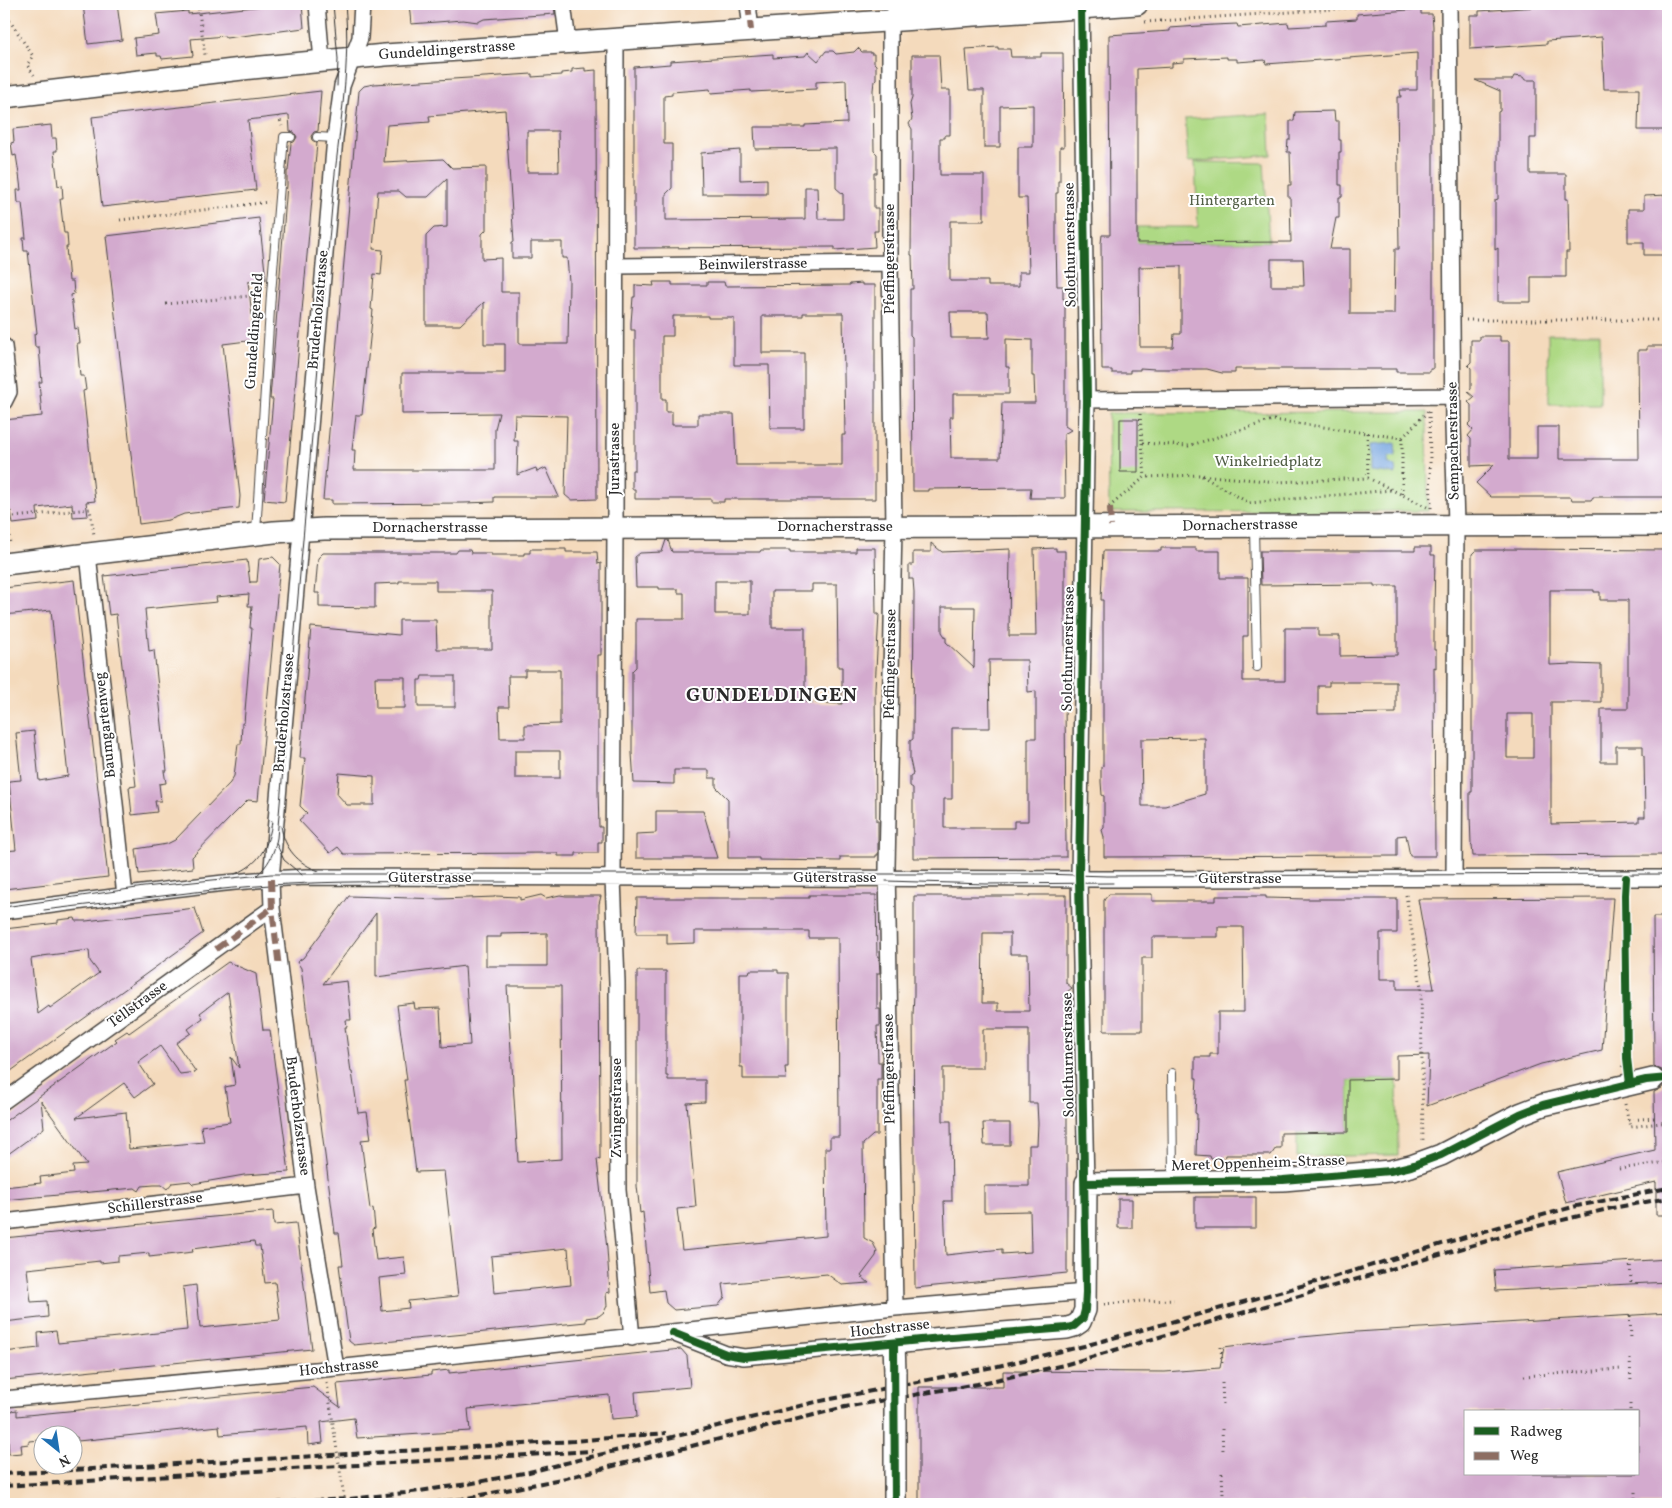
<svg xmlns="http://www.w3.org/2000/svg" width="1672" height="1508" font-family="Vollkorn,serif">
<rect width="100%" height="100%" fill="#fff"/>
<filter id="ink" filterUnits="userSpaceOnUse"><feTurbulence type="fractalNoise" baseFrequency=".02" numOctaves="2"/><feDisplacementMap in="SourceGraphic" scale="10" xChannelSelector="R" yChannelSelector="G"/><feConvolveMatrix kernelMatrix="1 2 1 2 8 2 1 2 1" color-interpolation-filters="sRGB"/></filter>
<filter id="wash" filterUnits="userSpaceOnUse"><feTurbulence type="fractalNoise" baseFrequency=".0096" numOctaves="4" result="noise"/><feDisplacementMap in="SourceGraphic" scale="20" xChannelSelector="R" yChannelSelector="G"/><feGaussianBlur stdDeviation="1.12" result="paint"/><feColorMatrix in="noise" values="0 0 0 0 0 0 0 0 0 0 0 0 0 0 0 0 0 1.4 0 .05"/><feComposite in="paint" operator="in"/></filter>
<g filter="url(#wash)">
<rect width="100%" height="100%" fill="#f4dabc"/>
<path fill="#aed984" stroke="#6c8258" d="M1269 114 1271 155 1188 162 1185 119Z
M1195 162 1264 163 1269 242 1132 243V237H1137V227H1198Z
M1548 334H1600V404H1549Z
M1427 412 1428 511 1109 512 1108 413Z
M1397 1079 1398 1155 1297 1157V1133L1348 1132V1080Z"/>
<path fill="#75a4df" stroke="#506885" d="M1395 443 1396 456 1389 457 1388 463 1395 467 1396 474 1370 471V445Z"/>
<g id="blocks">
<path fill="#d3aace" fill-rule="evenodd" d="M83 4H117L122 40 88 44Z
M283 4H302L304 28 226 38 225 36 191 39 193 56 162 59 161 56H157V53L136 55 134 38 159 35 156 14 188 11V14Z
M409 4H554L555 14 484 19 478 22 463 20 411 24Z
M1581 4H1668V130H1638L1639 89H1604L1602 37 1547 41V44L1470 49V15H1479V11Z
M1421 9V14H1432L1433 26V369H1430V372H1396V369H1235V373H1222L1207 369H1155L1140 368V370H1130V373H1112V370H1102L1101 243 1102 235H1110L1109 35 1170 31V28L1214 25 1237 24 1238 27 1288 23 1289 27 1326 25V21L1357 19V14ZM1417 53V90H1400L1401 97H1397L1399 249H1395L1394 314H1350V249H1330L1336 218H1339V197H1342V185H1339V152H1341V140H1339V121H1335L1334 111 1295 112 1294 121H1290V140H1288L1287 152H1290L1291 185H1288V197H1290L1291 242 1137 243V69L1172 67V63L1184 62V59L1227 57V59H1237V62L1265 60 1266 64ZM1271 259H1303L1304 286H1271ZM1181 266V334H1174L1173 347H1140L1139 267Z
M998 47V49H1010L1011 57H1041V53H1063L1064 147H1060V181H1058V193H1056V241L1057 286H1063V299H1065V426L1071 430 1064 434 1065 498H1030L1031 488 928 489V491H913L912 337 910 335V289H913L912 255H911L912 135V129L909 124 912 119 910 104 912 98V55H939L941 90H950V135H945V138H940V175H984V221H950V281H988V286H1019V272H1029L1027 198H1018V147H1033V105L1000 106V147H984V90H969L966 49ZM950 312H988L989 338H951ZM1006 339 1032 340V376H1034L1035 403H1002L1000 458H951L950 417H953V394H1009V367H1006Z
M858 48 862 52H871V54H874V63L876 65V79L874 81 873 90 874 151 877 154V173H874V208H878V231H874L875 247 835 250V247L634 248V67L670 64V61L773 54V58L805 56 808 52 818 61 826 51H833L836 54 854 52ZM846 80 847 123 805 125V127H754L755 149 836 148V188L843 194V219H818L817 187H805V219L666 220V194L672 188V144H664V96L672 95V92L710 89 711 93 751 90V92L816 89V82Z
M585 68V71L596 70 597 499 571 500 565 495 567 416 515 415 514 441H518L517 475 536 468 537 472 546 468 559 497H494V502L464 503 332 504V500H323L359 91 364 86 374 84 532 74V77L561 75V73L572 72V69ZM505 110 514 242H512V258H531V242H562V258H567L569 281 568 344H519V292H501V258L482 259V234L486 230V167L452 168 443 159 384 162 387 125 430 122 429 116ZM527 131H558L559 172H527ZM447 179V227L434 228 426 236V325H460L484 302V344H505V373H402V414L499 413 495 429V470H354L355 450H352L356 415H362L373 310 371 309 374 274 381 275 383 250 373 249 378 191H399L406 197H428Z
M1514 76 1523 77 1525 80H1536V138H1530V174H1566V199H1568L1569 252H1566V277H1531V302H1498V248L1495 250V200L1498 199V112L1500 111V91L1475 80H1512Z
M321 91 318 131 314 132 311 136 312 140 317 143 285 502 264 500 273 399H270L287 185V171H288L291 143 294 142 297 137 294 132 290 131 289 115 248 120 256 190 102 207 92 117Z
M51 125 52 138H56L57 151H54L58 186 62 185 63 199H60L64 233H67L68 247H66L69 281H73L74 294 71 295 75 329 78 328 80 343H77L80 376H84L86 390 83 391 95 501 86 502 88 516 73 517 72 504 37 508 38 521 13 524 11 511 4 512V420L42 416 39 382H42L39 347H35L34 334 37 333 28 251H24L23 238H26L22 203H18L17 190H21L19 174 16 155 13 156 11 143 14 142 13 129Z
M740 150V180L767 179V194H702L701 153Z
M1668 195V255H1644V242H1628V209H1644V196Z
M259 218 266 280 248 282 255 340 223 344 240 496 239 508 184 514 169 520 139 524 106 236Z
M653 282H672V285H707V282H724L725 286 850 285V284L862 283V285H875V499H724V502H711V499H635V489H632V470H635V330H631V323L633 297H635V285L654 286ZM803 313H843L845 435H842V465H736L734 414H698V425H672V412H666V399H662V336H673V316H708V318H734V365H769L770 428H804V353H762V316H803Z
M1480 336H1500V341H1509V459H1537V427H1559V459H1639L1638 350H1647V346H1667L1668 497H1593L1591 500H1572L1571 497H1491L1476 483 1494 465 1471 466V439L1468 436 1473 430 1468 425 1471 422V405L1468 402 1474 397 1468 392 1471 389V368L1468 365 1471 362V340H1480Z
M1120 419H1138V472H1120Z
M666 540H668L672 552H760L761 550H790V552H856V548H875L876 614H879L875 688 876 821H878V855H876V857H840V861L759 860V858H728V799L716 787V778H709V770H674V784L634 783 632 753V671L636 667V619H684V593H678V589H659V587H636L635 557 640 553 662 552ZM715 581H750V614H715ZM812 584H837L838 667H842V704L805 702V628H772V591H812Z
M931 543 942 552 1010 549 1009 636H1036L1034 549 1056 548V551H1065V680L1073 684V686L1065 689 1066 857 913 858V788L910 786V776L913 774 910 760V741L913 739 914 592 913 579H909V565H913V552H931ZM942 607H975L974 668 946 642V638L942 632ZM989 660H1027L1028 692 1036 691V738H1028V821H1014V828H944V799H952V728H990Z
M1415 547H1431V555H1435L1434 614V650H1436V668L1434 667 1435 856H1410L1406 835 1397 836V856L1104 857V837L1102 830 1104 828V796L1102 795 1101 782V767L1103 766V600H1101L1103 551H1161V548H1196V551H1220V578H1248V636H1243V681H1285V628H1318V636H1340V656L1397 655V586H1374V584L1261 585 1260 551H1415ZM1329 682H1396V713L1318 714V686H1329ZM1205 738V794L1165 806H1142L1141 739Z
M530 549H566V552H597L598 564 601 563V655H598V791L599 827H602V842H598V853H576V856H558V853L344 854 338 847 330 853 299 820 307 813 300 806 305 758H300L311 627 399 635V620H436L437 649H492V591H436V581H399V583L375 584V608L319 607V593H315L318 558 323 553H456L458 550H470L471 553H491V555H524V553H530ZM525 670H560V724L525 725V738H500L499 707H509L508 676H525ZM422 676H455V707H418V680H421ZM375 677H405V708H376ZM515 751H560V778H515ZM339 773 374 776V805H347L337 794Z
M1504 549 1668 550V855L1473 856 1472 845 1471 844 1470 815V792H1472V554L1476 550H1504ZM1550 590H1594V592H1600V600H1628V709H1601V762H1616V746H1643V755H1644L1645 817H1639V822L1551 824V702H1601V665L1573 664 1550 665ZM1507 714H1533V758H1507Z
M273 557 280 564 258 801 248 800 229 819 192 857 193 868 139 874 136 849 167 844 175 840 230 783 234 776 238 744H241L242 723H244L252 628H250L252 606H248L249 594 216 597 217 602 145 609 149 651 154 650 167 771H164L166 783 159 784 161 801H155L157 812 132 815 129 787 136 786 116 614 109 615 104 576 247 560 250 583V582H257L259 559Z
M74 580 108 877 4 889V851L16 850 9 781 21 780 16 733 34 731 39 781 68 776 51 610 4 615V588Z
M656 811H703L717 858H636V834L656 833Z
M1109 894H1152V901H1216V896H1266V898L1306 899H1397V933H1380V979H1397V989H1434L1418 899 1613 898 1602 1050 1541 1064 1427 1106 1429 1055 1397 1056V1079L1348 1080V1132L1281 1133V1148H1276L1271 1155H1226L1225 1159H1211L1210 1156 1196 1155 1197 1114 1195 1113 1197 1078H1195V1057H1210V1054H1218V1012H1244L1243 927H1218V937H1152V958H1142V1031H1104V900Z
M541 895 546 898 560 895 566 896H601L599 904 600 1160 597 1159 607 1249 610 1292 606 1293 607 1306 604 1312 599 1316 586 1318V1322L354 1345 349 1341 339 1265H343L339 1233H335L301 968 297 962 303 958 349 896 440 899 495 897V896L520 897V900ZM376 913V977L465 966 470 1045 442 1047 440 1008 415 1009 414 1003 397 1005 407 1080H404L416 1172 444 1171 458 1296 408 1301 409 1308 382 1311 379 1278 406 1275 404 1257 376 1260 372 1229 375 1228 373 1208 370 1209 361 1140 371 1139 367 1112 358 1113 352 1072H351L345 1027H347L346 1020H351L347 981 323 984ZM547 933V966H486V937H501V934ZM507 986H561L562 1159 518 1162ZM568 1248 571 1285 494 1293 491 1256Z
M809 895H876L877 956H879L880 973H877V1009H880V1026H877L878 1062H881V1079H877V1135H873L863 1144 864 1238 873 1243 877 1251 876 1256 861 1276 869 1283 842 1285 827 1274 723 1284 725 1297 718 1306 674 1310 666 1303 664 1290 650 1292 643 1212 640 1213 637 1186V971H666V1076H668V1080H705V1102L687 1103 696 1207 677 1209 682 1250 826 1236 825 1148H830V1137H839L838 938H809V931H695V943L667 944V934H636L637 898H809Z
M1030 895H1066V983L1072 988 1067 992V1273L915 1288 913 1015 914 994V896H1030ZM983 933H1010V954H1028L1029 1011H998V1003H982ZM983 1029H1029V1103H1037L1038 1123 1037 1145H1029V1186H984V1212L1030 1211 1031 1252 1002 1254V1249L946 1255 944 1201H952L951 1121H943V1068H983Z
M195 908 203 933 4 1076V929L58 923V920L75 918 76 921H86ZM89 950 90 961 99 973 50 1008 49 1006 38 1014 31 959 42 957V956Z
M1653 917H1668V1215H1656V1182L1566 1203 1557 1172 1655 1150 1654 1092 1662 1088 1665 1083V1077L1662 1070 1654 1067Z
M228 962 256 974 263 1030H270L289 1172 244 1175 193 1184 190 1181 172 1183 167 1189 162 1185H154L142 1186 139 1191 135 1188 4 1200V1187L41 1183 40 1177 74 1173 73 1166 87 1165 41 1101 44 1128 4 1157V1122L117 1041 115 1039 127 1031 129 1033ZM228 992 239 1068 231 1057 235 1085 225 1087 230 1122 201 1126 204 1142 129 1149 126 1112 76 1118 124 1083 135 1097 153 1084 138 1062 160 1046 180 1074 196 1072 176 1043 191 1033 188 1029 203 1018 200 1013Z
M750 970H778V973H788V1067H785L786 1079H743V1067H740V973H749Z
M983 1123H1010V1145H984Z
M1195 1197H1256V1228H1195Z
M1118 1199H1132V1228H1118Z
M273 1211 274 1225 296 1223 312 1349 4 1380V1352L39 1348 38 1333 56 1331 58 1343 187 1330 183 1287 196 1285 200 1328 280 1320 275 1282 265 1283 260 1246H255L254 1241 192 1249 193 1252 149 1257V1253L118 1256V1261L100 1263V1261L27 1269 31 1302 47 1301 48 1317 4 1322V1238Z
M1668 1259V1282L1496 1291 1494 1270Z
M1668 1313V1504H919V1387H1003V1371L1165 1372 1220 1368 1224 1347 1291 1338 1356 1332ZM1466 1412H1638V1474H1466Z
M681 1349 687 1356 690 1387 635 1392 637 1417 611 1419 609 1395 468 1409 470 1431 357 1438 354 1418 321 1422 323 1443 308 1445 307 1427 220 1435 219 1426 78 1441 77 1437H72V1436H42V1440L29 1441V1444L21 1445 22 1453 9 1454 8 1440 4 1441 5 1412 17 1410V1416L313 1387 340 1407 337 1384 431 1375V1372L449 1370V1373Z"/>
</g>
</g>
<g filter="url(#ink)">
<use href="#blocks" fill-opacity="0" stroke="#494541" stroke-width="1"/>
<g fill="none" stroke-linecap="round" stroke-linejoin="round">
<g stroke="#494541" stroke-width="10">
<path id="lane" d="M891 4 892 18
M317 137 335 138
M1254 528 1257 667
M256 532 271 294 284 137H291
M1172 1073 1173 1179"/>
</g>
<g stroke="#494541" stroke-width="18">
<path id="street" d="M317 4 322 61
M563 4 568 42
M748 4 751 30
M1081 4 1087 400 1079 875 1086 1183
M1449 4 1453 426 1456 524 1454 878
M890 20V263L894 527 887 867 895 1308
M616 39 615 527 613 878 617 982 618 1190 632 1338
M616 266 890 263
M4 346 9 392 4 402
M1087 400 1453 396
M88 554 125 896
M4 911C104 900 205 881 306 877L1107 879 1668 878
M4 1101 272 908
M4 1222 306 1186
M675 1334 726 1354 744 1357 894 1343
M336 1368 306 1186 272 908 271 879 335 138 342 86 360 38 362 4
M4 1399 336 1368 895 1308 1086 1292"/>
</g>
<g stroke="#494541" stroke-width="24">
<path id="secondary" d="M4 97 242 69 385 55 1137 4
M4 564 274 532 324 529 1668 525
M895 1372 894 1343 952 1337 1067 1328 1074 1326 1080 1322 1085 1310 1086 1183 1283 1180 1390 1171 1411 1166 1441 1155 1520 1114 1543 1105 1653 1079"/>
</g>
<path stroke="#494541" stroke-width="3" stroke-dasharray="1 4" stroke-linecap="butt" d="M198 4 205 55
M4 12 33 56 27 65 34 75
M1145 22 1407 4
M279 116 282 126
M120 220 269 202
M166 304 260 295
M1466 320H1668
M1429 412 1431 508
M1140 414 1142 443 1188 446 1273 420 1402 438 1428 411
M1367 433 1368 478
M1142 443 1145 477
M1202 476 1249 503 1392 490
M1402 494V438
M1109 507 1145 477 1199 475 1278 482 1368 478 1427 507
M7 511 10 545
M4 518 90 509 94 535
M1406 895 1421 987 1423 1143
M1622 1067 1627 1058
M1625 1104 1630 1127 1668 1122
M1628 1120 1654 1118
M1619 1169 1668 1162
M1630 1261 1631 1284
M1662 1265H1666
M1104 1304 1143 1301 1174 1300
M1630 1316 1631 1339
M1221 1347 1222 1364
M1630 1359 1631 1382
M1524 1376 1621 1369
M327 1383 335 1437
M1222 1383 1223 1405
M1630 1404V1412
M1222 1429 1223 1451
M1222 1473 1223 1495
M1635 1492V1504
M1597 1504 1623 1503"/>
<use href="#lane" stroke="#fff" stroke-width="8"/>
<use href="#street" stroke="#fff" stroke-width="15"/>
<use href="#secondary" stroke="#fff" stroke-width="21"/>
<path stroke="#2b2b2b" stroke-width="1" d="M333 4 338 59 337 86
M281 826C284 848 298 864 319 871
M276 843 284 860 302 875
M235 874C259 865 269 846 272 821
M256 876C268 866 274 854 277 838L334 183C340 124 351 63 345 4
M886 881 986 884 1113 883
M214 890C310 879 409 882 506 882
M4 907 144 887 271 874H1042L1107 876 1668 874
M44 910 221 889"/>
<path stroke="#2b2b2b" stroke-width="4" stroke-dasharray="8 4" stroke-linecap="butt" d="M4 1474 574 1441 666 1433
M4 1486 593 1451
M254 1504 349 1499 405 1493 468 1484 529 1472 816 1402 998 1366 1084 1346 1323 1280 1505 1225 1577 1206 1668 1188
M421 1504 462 1499 566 1478 845 1407 977 1384 1064 1365 1538 1226 1612 1208 1668 1198"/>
<g stroke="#494541" stroke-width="24" stroke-linecap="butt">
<path id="secondary-bridge" d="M895 1504V1372"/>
</g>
<path stroke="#494541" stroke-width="3" stroke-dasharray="1 4" stroke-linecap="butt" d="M335 1437 345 1504"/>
<use href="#secondary-bridge" stroke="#fff" stroke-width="21"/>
<path stroke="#8d6e63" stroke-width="6" stroke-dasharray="12 6" stroke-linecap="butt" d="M748 4 751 30
M1110 507 1111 526
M271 879 272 908 279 968
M216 949 272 908"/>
<g stroke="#fff" stroke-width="11">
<path id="cycleway" d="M1626 878 1625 895 1627 1058 1630 1084
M1086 1183 1283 1180 1390 1171 1411 1166 1441 1155 1520 1114 1543 1105 1646 1080 1668 1078
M673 1333 726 1354 744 1357 952 1337 1067 1328 1074 1326 1083 1318 1085 1310 1086 1292 1079 875 1087 400 1081 4
M894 1343 895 1504"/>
</g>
<use href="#cycleway" stroke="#1b5e20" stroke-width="8"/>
</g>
</g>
<g text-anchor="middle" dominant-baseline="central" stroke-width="4" stroke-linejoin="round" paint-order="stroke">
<g font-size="15" fill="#2b2b2b" stroke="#fff">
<text transform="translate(447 51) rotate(-4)">Gundeldingerstrasse</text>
<text transform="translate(1071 245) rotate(-91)">Solothurnerstrasse</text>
<text transform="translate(890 259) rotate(-90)">Pfeffingerstrasse</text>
<text transform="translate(753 265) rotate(-1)">Beinwilerstrasse</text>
<text transform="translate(319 310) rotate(-85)">Bruderholzstrasse</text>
<text transform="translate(255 331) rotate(-86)">Gundeldingerfeld</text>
<text transform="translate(1454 441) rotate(-91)">Sempacherstrasse</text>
<text transform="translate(615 459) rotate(-90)">Jurastrasse</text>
<text transform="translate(1240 526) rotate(-1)">Dornacherstrasse</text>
<text x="835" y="527">Dornacherstrasse</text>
<text x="430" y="528">Dornacherstrasse</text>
<text transform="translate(1069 649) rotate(-89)">Solothurnerstrasse</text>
<text transform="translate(891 664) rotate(-89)">Pfeffingerstrasse</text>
<text transform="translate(285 713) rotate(-85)">Bruderholzstrasse</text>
<text transform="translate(106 725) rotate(-96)">Baumgartenweg</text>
<text x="430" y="878">Güterstrasse</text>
<text x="835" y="878">Güterstrasse</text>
<text x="1240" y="879">Güterstrasse</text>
<text transform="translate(138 1005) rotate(-36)">Tellstrasse</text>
<text transform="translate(1069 1055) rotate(-91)">Solothurnerstrasse</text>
<text transform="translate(890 1069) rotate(-91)">Pfeffingerstrasse</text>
<text transform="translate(617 1108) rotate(-90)">Zwingerstrasse</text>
<text transform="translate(297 1116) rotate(83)">Bruderholzstrasse</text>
<text transform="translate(1258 1164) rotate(-2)">Meret Oppenheim-Strasse</text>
<text transform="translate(155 1204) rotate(-7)">Schillerstrasse</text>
<text transform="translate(890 1329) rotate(-6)">Hochstrasse</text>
<text transform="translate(339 1368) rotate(-6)">Hochstrasse</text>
</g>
<g font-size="15" fill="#525f46" stroke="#fff">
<text x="1232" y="201">Hintergarten</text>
<text x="1268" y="462">Winkelriedplatz</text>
</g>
<g font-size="20" font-weight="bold" letter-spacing="1" fill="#2b2b2b" stroke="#fff">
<text x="772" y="696">GUNDELDINGEN</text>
</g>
</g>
<rect width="1672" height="1508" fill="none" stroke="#fff" stroke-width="20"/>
<rect x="1464" y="1410" width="175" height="65" fill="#ffffff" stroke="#aaaaaa"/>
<rect x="1474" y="1427" width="25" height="8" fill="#1b5e20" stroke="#aaaaaa"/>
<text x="1510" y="1436" font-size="15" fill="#2b2b2b">Radweg</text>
<rect x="1474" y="1452" width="25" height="8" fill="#8d6e63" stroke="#aaaaaa"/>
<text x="1510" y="1460" font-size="15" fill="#2b2b2b">Weg</text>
<g transform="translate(58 1450) rotate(150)"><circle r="24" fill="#ffffff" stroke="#aaaaaa"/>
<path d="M0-4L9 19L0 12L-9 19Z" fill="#1f6fb2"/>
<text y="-8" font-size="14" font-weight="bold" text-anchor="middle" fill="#2b2b2b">N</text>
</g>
</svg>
